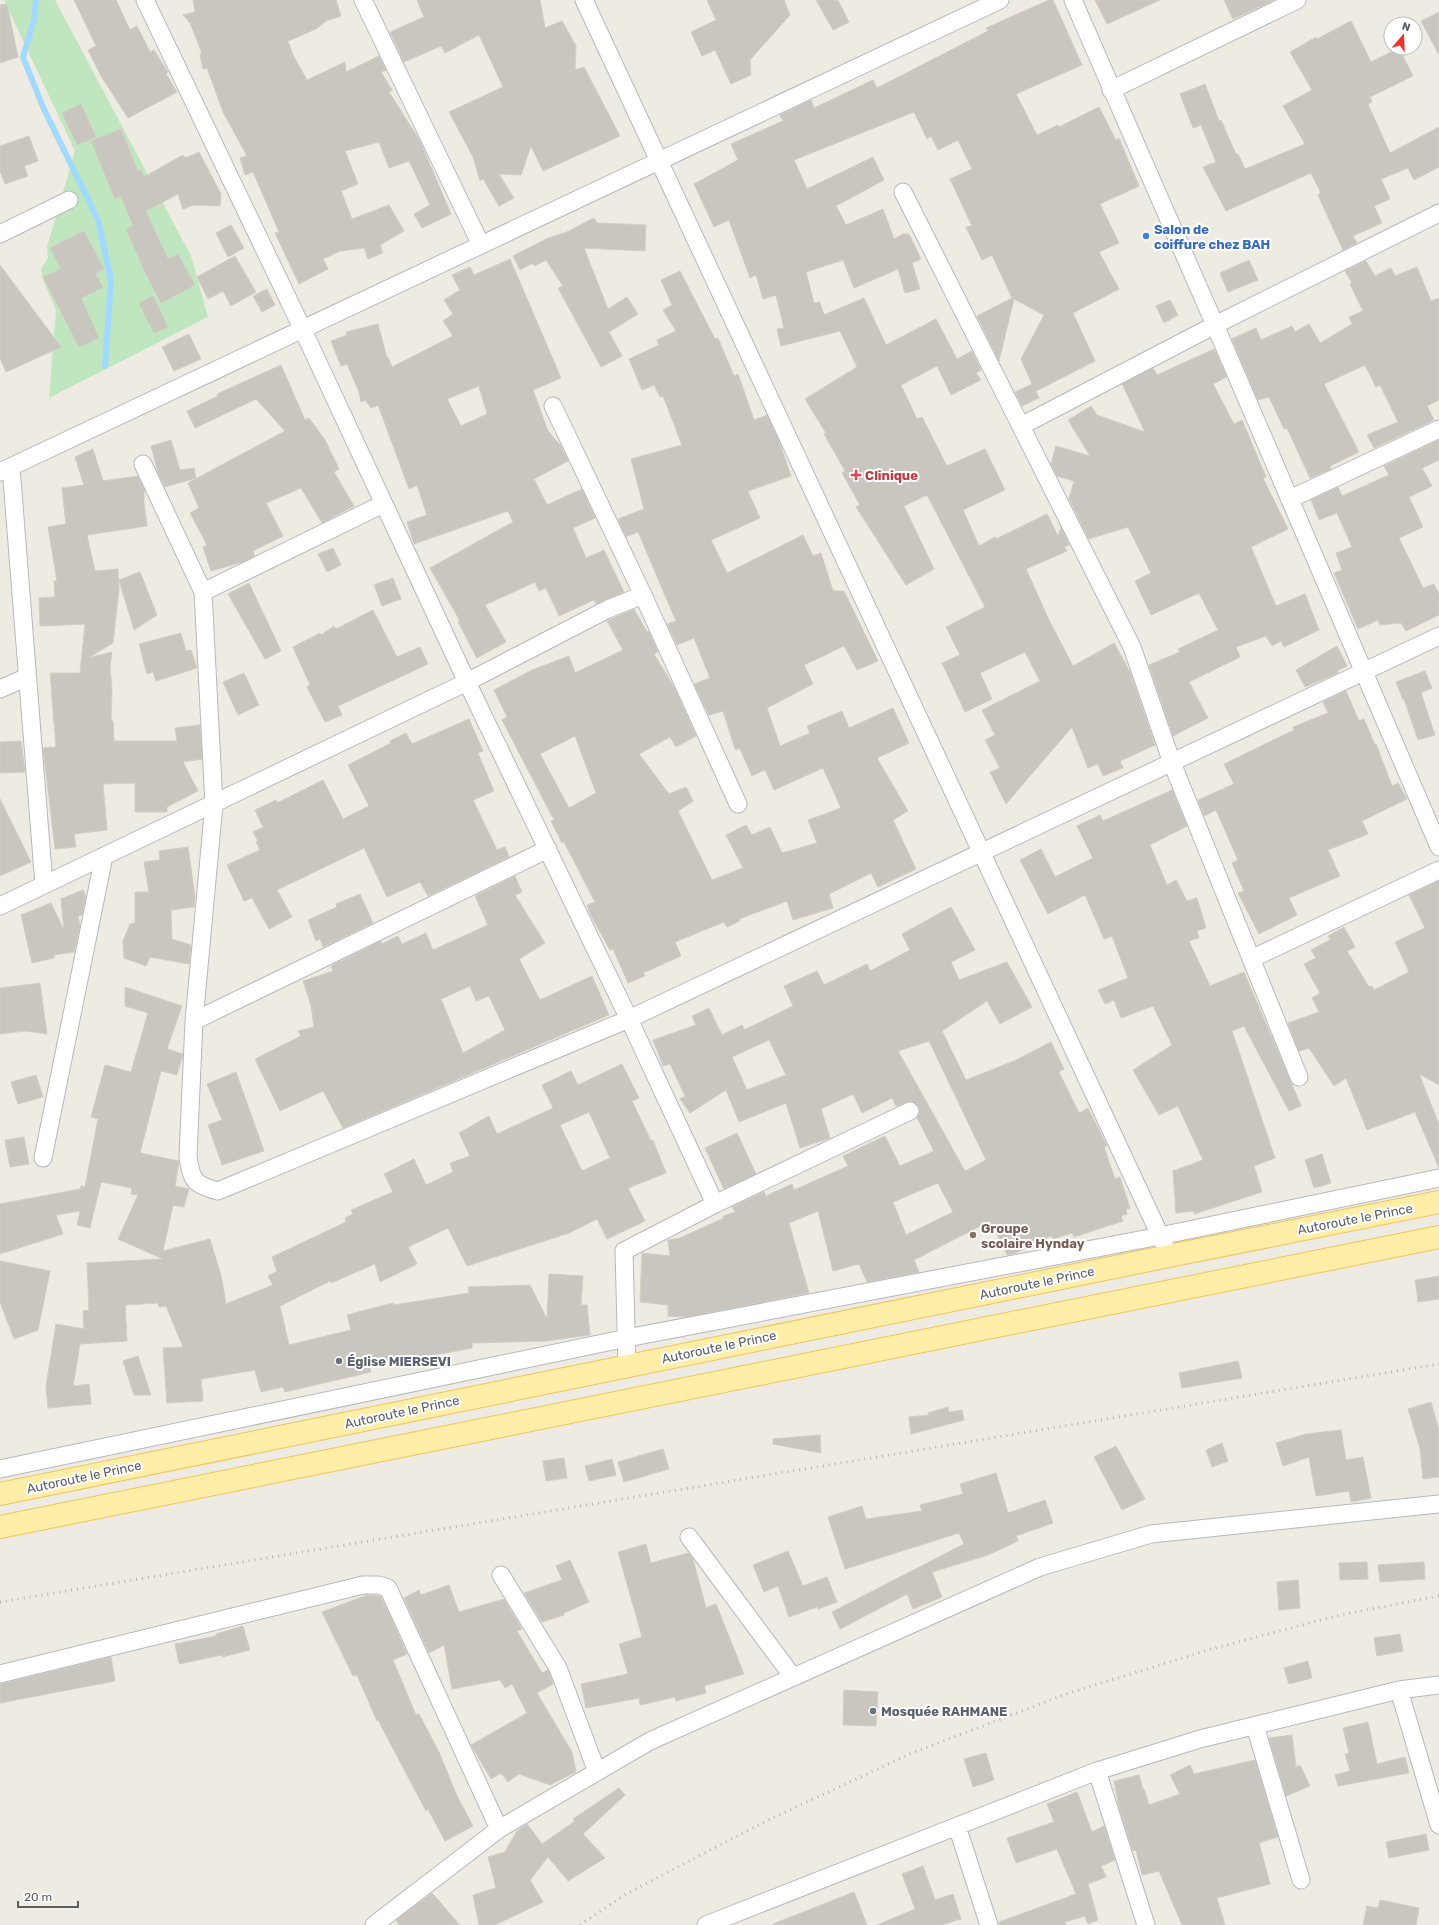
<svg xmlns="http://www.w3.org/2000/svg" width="1439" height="1925" font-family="Rubik,sans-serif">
<rect width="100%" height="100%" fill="#eeebe3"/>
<path fill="#bfe6be" d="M4 0H55L191 256 208 317 49 398 56 310 43 280 41 269 48 258 47 247 75 151Z"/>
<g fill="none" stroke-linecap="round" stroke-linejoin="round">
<path stroke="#a2d9ff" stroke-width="6" d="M36 0 34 19 23 57 43 107 98 220 111 280 105 366"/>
</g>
<path fill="#c9c6c0" stroke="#d3cdc1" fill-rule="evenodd" d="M74 0H116L130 30 137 26 150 52 154 50 168 72 166 74 177 92 128 118 101 76 88 50 96 46Z
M193 0H336L341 16 326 21 316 29 288 41 293 55 307 80 345 62 346 72 379 56 386 70 381 72 392 90 389 92 420 141 451 214 422 228 414 214 430 205 409 161 389 168 379 142 345 151 358 184 341 191 352 219 389 205 404 231 380 245 383 253 368 259 364 248 340 251 323 259 328 269 299 284 275 233 279 232 253 172 245 175 240 158 247 156 223 112 207 68 203 69 200 54 202 53 190 23 183 15 195 12Z
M417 0H540L545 28 562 21 576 46 575 70 584 67 620 136 543 171 531 146 521 175 499 174 514 198 499 206 483 179 480 181 473 157 449 112 503 87 479 35 445 53 441 46 404 62 390 32 424 17Z
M707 0H784L790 15 750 60 751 75 731 84 715 50 702 56 691 32 716 20Z
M816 0H838L849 22 833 30Z
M1049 0H1053L1082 65 1016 94 1037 135 1058 125 1059 127 1099 107 1116 140 1119 138 1139 186 1100 204 1119 243 1099 252 1119 289 1073 313 1095 361 1036 391 1039 398 1022 406 1015 392 1032 384 1021 359 1044 315 1014 299 999 361 977 316 1012 298 992 255 982 260 966 227 972 226 950 179 972 169 958 140 938 150 931 136 927 139 914 112 794 160 807 189 873 157 884 180 836 206 846 225 883 209 894 239 903 234H909L921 259 912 263 920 289 905 293 898 269 854 288 843 260 806 272 814 303 820 302 824 315 864 298 886 345 936 319 957 359 972 351 981 370 976 373 981 380 951 395 937 366 901 385 917 419 922 417 947 466 985 449 1005 490 963 510 979 546 995 537 996 539 1047 514 1058 536 1061 527 1069 545 1064 547 1067 551 1026 569 1049 620 1073 666 1114 643 1130 672 1155 745 1120 761 1123 768 1103 776 1098 764 1088 768 1072 727 1006 804 990 772 1000 768 985 740 995 735 982 710 1040 681 1025 652 980 673 992 699 965 712 942 663 960 655 946 627 985 607 927 495 904 506 934 569 906 585 856 507 860 505 842 473 845 471 824 434 826 433 805 399 857 367 840 331 781 346 777 329 784 328 776 295 763 299 756 275 750 278 729 220 714 227 694 184 738 160 731 144 783 121 780 115 811 100 814 108 873 80 877 88 988 31 986 28Z
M1095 0H1160L1107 24Z
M1224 0H1274L1233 19Z
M7 4 18 57 0 63V5Z
M1439 12V55L1421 21Z
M1351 21 1371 62 1399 48 1413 76 1370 97 1372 102 1368 104 1390 153 1439 127V167L1414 180 1408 168 1381 179 1390 199 1374 206 1382 223 1353 236 1357 243 1343 250 1318 195 1321 193 1311 173 1226 211 1203 167 1216 162 1201 125 1193 128 1180 94 1205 84 1219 121 1221 120 1236 154H1238L1245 169 1305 144 1283 106 1312 90 1290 52 1316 37 1317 39Z
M81 104 96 137 77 145 62 113Z
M121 129 138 171 141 170 144 177 183 155 186 158 199 152 221 194 220 206 193 205 183 209 178 194 146 211 168 259 178 254 195 285 161 303 145 272 126 229 133 226 121 196 115 199 91 141Z
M29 136 38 161 24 166 28 176 5 184 0 171V146Z
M594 218 597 223 646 225 645 251 584 248 608 309 627 297 638 314 609 332 622 356 601 367 558 288 563 286 546 260 534 266 533 263 520 270 513 256 548 238 567 232Z
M231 225 244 248 228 257 216 233Z
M84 231 104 269 95 274 103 287 81 298 99 338 79 347 43 277 61 269 50 248Z
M235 256 256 292 231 306 223 291 208 299 197 277Z
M510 259 561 378 533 390 548 431 561 446 568 461 534 479 547 505 582 489 595 518 573 528 586 558 604 550 624 592 596 604 594 600 559 616 546 588 539 591 535 582 485 605 506 642 477 658 458 622 460 621 430 568 513 522 508 511 414 544 407 522 427 515 417 485 409 489 378 405 371 408 365 400 361 402 359 392 347 364 341 366 331 341 347 335 346 332 378 324 387 358 388 357 392 367 453 336 443 321 453 314 444 300 460 290 452 275 470 267 474 275ZM479 386 487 414 461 426 447 399Z
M1249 260 1258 280 1228 292 1220 273Z
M1366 261 1375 276 1391 268 1395 276 1417 267 1431 301 1439 298V400L1427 406 1434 420 1374 448 1367 435 1398 422 1380 385 1376 387 1365 365 1324 384 1359 452 1330 466 1331 469 1310 478 1287 428 1284 429 1269 397 1258 400 1232 339 1256 328 1261 340 1292 326 1295 332 1309 324 1320 343 1352 324 1349 317 1363 311 1350 284 1352 283 1345 271Z
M0 265 61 347 6 372 0 358Z
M680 271 715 339 718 338 734 376 738 374 754 420 767 415 779 441 791 476 748 491 760 518 711 540 727 573 803 535 813 556 821 553 833 591H844L878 661 857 670 844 646 804 665 813 684 767 708 780 746 810 733 807 726 842 711 849 728 893 708 909 743 877 758 908 811 893 820 916 869 878 887 871 873 829 894 833 908 793 920 787 901 739 919 740 921 727 927 724 922 675 942 681 956 643 973 645 976 628 983 613 949 610 950 590 914 587 905 595 902 564 842 562 843 551 821 554 820 502 720 507 717 494 690 532 670 569 656 575 673 623 650 607 621 634 609 647 632 649 631 658 652 654 654 674 687 696 736 676 747 670 737 639 754 669 794 686 787 693 801 678 811 712 880 743 868 726 835 746 825 752 835 770 827 782 853 817 843 808 820 841 808 823 768 774 790 765 770 752 776 740 749H735L723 711 709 715 694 684 710 678 694 638 677 645 667 624 676 621 638 532 626 537 618 519 644 509 631 459 682 445 663 396 660 397 654 385 642 390 629 359 659 345 657 340 676 331 663 310 672 305 661 280ZM575 736 596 793 569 808 540 754Z
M267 289 275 305 262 312 253 296Z
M153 296 168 327 154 333 139 303Z
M1170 300 1178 315 1164 323 1156 306Z
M189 334 201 359 174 371 162 347Z
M1214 349 1227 377 1213 384 1234 424 1242 420 1266 477 1263 478 1288 529 1251 547 1276 606 1305 594 1319 630 1284 647 1281 641 1272 646 1266 636 1236 647 1240 657 1189 682 1208 718 1173 736 1149 665 1180 652 1178 649 1218 630 1199 593 1151 615 1135 581 1151 573 1128 527 1089 539 1069 499 1074 481 1057 476 1051 464 1056 446 1090 456 1068 420 1091 406 1097 415 1145 432 1122 384 1153 368 1157 375Z
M281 365 305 420 309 418 325 440 339 469 334 472 354 506 322 523 301 488 266 503 283 536 253 551 255 556 239 563 211 571 203 547 207 545 190 513 199 508 188 483 285 431 256 399 195 428 187 411 218 396 217 394Z
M171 440 180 470 194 468 196 478 165 487 158 473 151 446Z
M1439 440V460L1422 468 1432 486 1409 497 1423 527 1399 538 1423 588 1434 584 1439 594V615L1406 631 1401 623 1380 625 1378 620 1358 629 1334 573 1342 570 1336 553 1352 547 1337 513 1319 520 1311 500 1338 487 1342 496 1389 475 1384 466Z
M93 449 103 481 138 476 145 492 144 493V503L147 526 87 535 95 571 118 569 119 589 113 643 88 658 112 652 110 666 112 689 111 721H113L114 741H177L175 728 200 725 202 759 183 762 198 791 167 807V812H135V783L103 784 107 830 74 834 76 847 55 849 43 748 56 747 50 673H80L85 624 40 626 39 598 55 597 54 581H57L48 527 66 524 62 488 84 485 75 457Z
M333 548 341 565 327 572 318 554Z
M140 572 157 615 134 630 119 580Z
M393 578 401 599 382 606 374 585Z
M249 583 281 651 265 659 228 594Z
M373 610 397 657 420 647 428 664 338 706 342 715 325 722 307 687 310 685 293 647 320 633 321 635 334 626 336 629Z
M181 633 186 651 191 650 197 668 156 681 153 672 147 674 139 644Z
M1337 646 1347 666 1337 671 1338 673 1305 687 1296 670Z
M1425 671 1432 688 1421 693 1435 735 1418 740 1404 699 1403 700 1396 682Z
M244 673 259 705 238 715 223 682Z
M1346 691 1359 721 1364 719 1375 745 1376 744 1392 786 1398 783 1407 799 1362 821 1368 834 1328 850 1340 876 1289 898 1297 915 1259 934 1238 893 1244 891 1232 863 1238 860 1216 810 1204 816 1198 800 1234 784 1224 764 1294 730 1293 727 1328 713 1323 702Z
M469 719 483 751 478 753 494 791 473 800 497 850 505 847 509 857 428 896 420 882 387 897 364 848 277 890 292 917 269 929 252 898 244 901 227 865 260 850 256 842 258 841 253 832 263 827 255 810 276 800 277 803 323 780 343 819 369 806 348 765 391 743 390 741 406 733 412 744Z
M21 741 25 772 0 773V742Z
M1172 790 1187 826 1150 845 1167 885 1176 880 1187 901 1197 898 1206 928 1197 931 1199 938 1189 941 1210 986 1244 972 1301 1106 1289 1111 1244 1026 1232 1031 1275 1158 1254 1166 1262 1192 1194 1214V1211L1176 1213 1173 1171 1203 1160 1178 1106 1159 1115 1133 1070 1172 1045 1153 1006 1121 1018 1114 1000 1105 1004 1098 990 1128 978 1112 936 1104 939 1085 895 1048 914 1020 860 1041 849 1055 877 1093 858 1077 826 1100 815 1103 821Z
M0 799 31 862 0 876Z
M188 847 195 897 194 907 171 910 172 939 191 945 189 964 150 957 146 966 124 958 123 941 130 924 135 923V892H149L144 862 160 860 159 851Z
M515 876 522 892 515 895 545 943 519 959 540 1000 592 976 609 1015 343 1128 323 1091 280 1111 255 1059 301 1036 298 1031 314 1027 311 1005 303 981 333 971 331 966 381 941 382 944 398 936 402 944 426 933 433 950 488 925 475 896ZM470 986 476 1001 489 996 505 1030 463 1053 441 999Z
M1439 881V1085L1419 1074 1439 1124V1168L1415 1112 1367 1130 1346 1078 1334 1086 1309 1048 1299 1051 1288 1023 1319 1012 1312 998 1320 993 1304 964 1316 958 1311 950 1330 940 1328 936 1344 927 1355 947 1347 951 1369 987 1372 986 1374 990 1409 972 1395 942 1425 928 1409 895Z
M83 890 86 896 82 915 78 916 80 926 74 952 54 955V958L32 963 21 915 51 903 64 930 61 899Z
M360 894 373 923 323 947 320 939 316 941 308 920 337 907 336 904Z
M951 907 975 950 951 962 959 980 1007 962 1032 1007 1000 1024 987 1001 942 1031 966 1080 1014 1061 1051 1042 1064 1069 1059 1072 1079 1113 1088 1108 1107 1146 1104 1147 1115 1179 1120 1177 1130 1208 1126 1209 1127 1214 1121 1216 1123 1221 1074 1237 1072 1233 1053 1239 1051 1236 1016 1253 1007 1255 990 1221 914 1260 919 1272 867 1282 859 1264 833 1271 818 1211 789 1223 809 1293 685 1317 668 1316V1305L640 1302 642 1253 670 1256 668 1240 680 1238 724 1218 723 1216 735 1212 732 1207 764 1192 766 1196 792 1184 794 1190 848 1166 843 1156 885 1136 900 1166 934 1151 917 1118 920 1112 919 1107 911 1101 896 1106 892 1098 862 1113 853 1094 821 1109 830 1138 800 1148 786 1103 739 1122 726 1090 690 1113 680 1099 685 1096 670 1064 663 1066 653 1040 696 1025 692 1016 709 1008 722 1035 742 1025 744 1030 793 1006 784 986 817 971 824 985 867 964 870 971 910 950 902 934ZM769 1040 786 1075 747 1090 732 1057ZM929 1041 986 1160 965 1171 898 1051ZM938 1183 953 1212 906 1235 893 1202Z
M40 983 47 1034 25 1031 0 1034V988Z
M125 987 182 1006 167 1049 183 1054 177 1075 161 1071 140 1153 179 1161 175 1186 189 1189 184 1207 173 1205 163 1251 210 1239 221 1275 226 1304 273 1285 268 1276 277 1271 272 1257 346 1222 345 1218 353 1214 351 1210 393 1192 384 1174 414 1159 426 1185 453 1172 450 1163 470 1156 459 1133 489 1116 497 1134 553 1108 542 1085 571 1071 578 1085 622 1064 639 1098 632 1101 651 1141 653 1140 666 1173 628 1188 645 1221 607 1239 597 1219 569 1233 467 1266 448 1228 408 1247 417 1264 380 1282 375 1264 331 1283 330 1281 280 1306 289 1345 351 1330 347 1315 393 1303 394 1305 469 1293 468 1287 530 1285 547 1319 549 1274 583 1276 581 1305H587L590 1335 546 1341 472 1343V1348L403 1361 402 1357 369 1365 371 1372 285 1392 283 1387 261 1392 255 1370 201 1379 203 1401 167 1403 163 1348 183 1347 166 1306 159 1307 158 1303 125 1305 127 1341 80 1344 73 1386 89 1384 91 1404 48 1408 46 1386 56 1324 84 1329 83 1311 89 1310 87 1263 163 1259 118 1239 138 1195 131 1194 132 1188 101 1182 90 1228 77 1225 80 1211 56 1215 63 1234 0 1254V1204L80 1189 81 1186 85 1187 98 1119 91 1117 105 1065 131 1072 148 1013 125 1006ZM589 1112 610 1158 582 1171 560 1125Z
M236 1072 264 1151 222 1165 208 1125 222 1120 207 1084Z
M36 1075 43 1097 18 1104 11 1082Z
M737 1133 756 1174 724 1189 705 1148Z
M24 1137 29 1164 10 1167 5 1140Z
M1322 1154 1331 1183 1314 1188 1305 1160Z
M0 1261 50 1271 38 1330 14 1339 0 1302Z
M1439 1276V1299L1418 1302 1415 1280Z
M138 1356 151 1395H134L123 1361Z
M1238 1361 1242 1378 1182 1388 1179 1373Z
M1431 1402 1439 1430V1477L1423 1479 1420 1448 1408 1409Z
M948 1407 949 1412 962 1410 964 1420 911 1434 909 1417 929 1415 928 1413Z
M1341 1430 1346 1460 1363 1457 1371 1498 1351 1502 1349 1491 1316 1496 1309 1457 1283 1466 1276 1443 1306 1434Z
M820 1435 821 1453 773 1444V1439Z
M1222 1443 1228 1461 1212 1467 1206 1450Z
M1116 1446 1145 1499 1122 1510 1094 1457Z
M663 1449 669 1469 624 1482 618 1462Z
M564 1458 567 1478 546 1481 543 1461Z
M612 1459 616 1475 589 1481 585 1466Z
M996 1473 1008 1513 1045 1500 1053 1523 1016 1536 1018 1541 988 1555 932 1572 942 1597 913 1609 907 1594 840 1629 832 1612 964 1544 959 1533 845 1569 828 1517 862 1506 866 1519 922 1511 920 1505 963 1494 960 1484Z
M646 1544 651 1563 688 1553 693 1559 706 1608 716 1604 744 1674 704 1686 706 1693 676 1701 675 1697 640 1705 639 1698 586 1708 581 1684 628 1674 619 1644 642 1637 618 1552Z
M788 1551 803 1586 827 1577 837 1602 818 1609 817 1607 789 1617 778 1586 764 1592 753 1565Z
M570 1560 589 1602 564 1613V1615L542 1622 524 1593 562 1580 556 1566Z
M1367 1562 1368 1579 1340 1580 1339 1563Z
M1424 1562 1425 1579 1380 1582 1378 1565Z
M1298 1580 1300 1608 1279 1610 1277 1582Z
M449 1585 459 1612 504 1599 522 1629 517 1631 542 1673 548 1670 549 1672 553 1684 537 1693 572 1752 576 1772 550 1785 519 1774 508 1782 501 1773 491 1779 471 1745 527 1713 512 1684 505 1688 500 1680 452 1689 444 1645 429 1653 404 1598 419 1590 421 1595Z
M367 1595 380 1596 386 1607 407 1654 393 1660 416 1715 419 1714 439 1752 457 1796 473 1826 445 1841 428 1809 426 1811 378 1720 377 1721 357 1675 353 1676 322 1612Z
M243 1626 250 1650 222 1657V1655L179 1664 175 1644 216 1636V1634Z
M1400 1634 1403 1651 1377 1656 1374 1638Z
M111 1657 115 1681 0 1703V1684Z
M1308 1661 1312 1678 1289 1684 1284 1668Z
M844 1690 878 1692 876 1726 843 1725Z
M1368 1722 1377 1764 1405 1757 1409 1773 1338 1786 1335 1775 1350 1771 1345 1754 1349 1753 1343 1728Z
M1292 1735 1296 1767 1300 1765 1310 1786 1286 1796 1269 1738Z
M986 1753 994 1780 973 1787 964 1759Z
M1255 1760 1278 1837 1259 1843 1270 1884 1217 1898 1225 1925H1182L1159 1871 1142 1875 1136 1850 1133 1851 1119 1807 1114 1781 1139 1775 1143 1790 1144 1789 1149 1805 1180 1794 1170 1775 1190 1765 1194 1774Z
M619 1788 625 1795 583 1834 605 1858 568 1881 548 1857 530 1880 543 1902 495 1925H479L473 1895 496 1888 488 1857 505 1852 517 1831 527 1824 542 1844 575 1821 573 1819Z
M1077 1792 1092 1832 1104 1826 1115 1860 1101 1866 1106 1877 1088 1884 1098 1920 1088 1924 1085 1916 1065 1922 1066 1925H999V1922L1076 1894 1057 1849 1016 1863 1007 1838 1054 1822 1047 1804Z
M1426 1834 1429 1850 1389 1858 1386 1842Z
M923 1866 935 1900 953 1894 961 1919 942 1925H877L915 1909 902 1874Z
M854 1892 867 1925H773V1924Z
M432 1893 460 1925H399L396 1920Z
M1380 1900 1419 1908 1416 1925H1363L1367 1906 1378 1908Z"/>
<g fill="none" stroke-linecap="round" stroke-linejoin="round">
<g stroke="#b5b9bd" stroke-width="19">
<path id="street" d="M145 0 302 328 467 682 629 1019 715 1204
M363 0 481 245
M584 0 1165 1246
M1073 0 1215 325 1439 847
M1111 90 1297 0
M903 192 1132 647 1172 763 1299 1077
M0 234 69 200
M553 406 643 595 738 804
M1021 426 1215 325 1439 213
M143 464 203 592 214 804 194 1021 188 1157C192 1181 193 1184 218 1191L629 1019 1439 636
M11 467 44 885
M0 472 1000 0
M1290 499 1439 429
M203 592 383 504
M0 689 27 677
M0 906 467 682 608 609 643 595
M1251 959 1439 870
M194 1021 548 849
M43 1158 104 856
M627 1366 624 1251 715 1204 910 1111
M0 1469 627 1338 1160 1236 1439 1178
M689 1537 793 1677
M501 1575 558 1668 597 1772
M0 1674 363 1585H378L388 1588 499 1829
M1399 1690 1439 1825
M1255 1726 1301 1880
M1097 1771 1146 1925
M957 1826 989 1925
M374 1925 499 1829 650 1741 1040 1567 1151 1534 1439 1504
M706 1925 1097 1771 1200 1739 1399 1690 1439 1685"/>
</g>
<g stroke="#f4c355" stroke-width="24">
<path id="primary" d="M0 1494 1169 1256 1439 1202
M0 1527 1439 1237"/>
</g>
<use href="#street" stroke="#fff" stroke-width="17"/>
<use href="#primary" stroke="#ffeea7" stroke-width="22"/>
<path stroke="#b2b3b4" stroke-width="3" stroke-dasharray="1 5" stroke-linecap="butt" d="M0 1602 1439 1364
M580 1925 626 1894 766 1821 912 1753 1069 1693 1215 1648 1340 1615 1439 1596"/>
</g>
<circle fill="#3f7fe0" stroke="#fff" stroke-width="1.5" cx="1146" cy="236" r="4"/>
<path fill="#e0444e" stroke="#fff" stroke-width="1.5" d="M854 469h4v4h4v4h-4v4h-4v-4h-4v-4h4z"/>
<circle fill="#8d6e63" stroke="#fff" stroke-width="1.5" cx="973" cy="1235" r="4"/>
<g fill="#6b7280" stroke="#fff" stroke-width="1.5">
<circle cx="339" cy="1361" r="4"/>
<circle cx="873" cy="1711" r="4"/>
</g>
<g text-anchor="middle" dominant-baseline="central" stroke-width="4" stroke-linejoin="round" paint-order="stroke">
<g font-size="13" font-weight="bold" fill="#366cbe" stroke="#fff" text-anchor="start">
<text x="1154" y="229">Salon de<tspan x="1154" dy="15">coiffure chez BAH</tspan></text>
</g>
<g font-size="13" font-weight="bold" fill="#be3a42" stroke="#fff" text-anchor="start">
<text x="865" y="475">Clinique</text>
</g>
<g font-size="13" fill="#5b5f64" stroke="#fff">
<text transform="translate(1355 1219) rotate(-11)">Autoroute le Prince</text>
<text transform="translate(1037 1283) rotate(-12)">Autoroute le Prince</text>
<text transform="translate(719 1347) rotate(-12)">Autoroute le Prince</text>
<text transform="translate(402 1412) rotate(-12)">Autoroute le Prince</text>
<text transform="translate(84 1477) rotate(-12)">Autoroute le Prince</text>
</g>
<g font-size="13" font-weight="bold" fill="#785e54" stroke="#fff" text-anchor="start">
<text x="981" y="1228">Groupe<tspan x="981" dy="15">scolaire Hynday</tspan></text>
</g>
<g font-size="13" font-weight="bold" fill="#5b616d" stroke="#fff" text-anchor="start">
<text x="347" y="1361">Église MIERSEVI</text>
<text x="881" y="1711">Mosquée RAHMANE</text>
</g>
</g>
<g transform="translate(1403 36) rotate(19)"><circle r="19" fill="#ffffff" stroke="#bdbfc1"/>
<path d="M0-3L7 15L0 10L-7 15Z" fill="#ed322a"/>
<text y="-6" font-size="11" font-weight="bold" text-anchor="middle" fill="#5b5f64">N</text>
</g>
<path d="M18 1901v6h60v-6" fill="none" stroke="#5b5f64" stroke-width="2"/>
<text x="24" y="1901" font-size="12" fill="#5b5f64" stroke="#ffffff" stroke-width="3" paint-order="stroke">20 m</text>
</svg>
